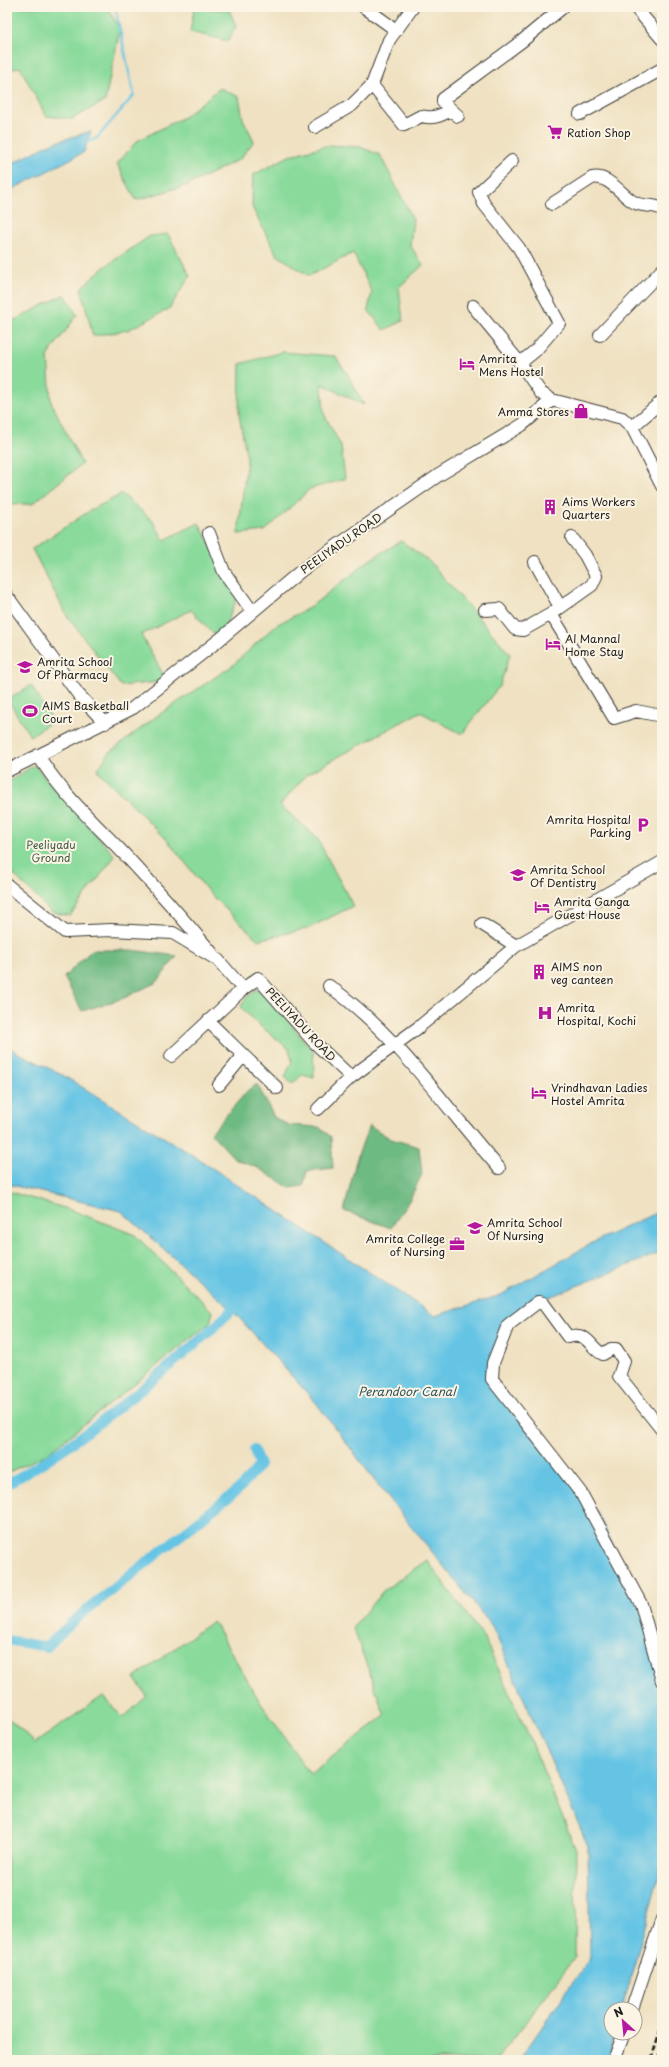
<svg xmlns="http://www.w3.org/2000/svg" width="669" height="2067" font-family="'Playpen Sans',sans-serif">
<rect width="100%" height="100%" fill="#fcf5e5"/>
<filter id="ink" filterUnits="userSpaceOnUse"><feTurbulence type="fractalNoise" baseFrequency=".025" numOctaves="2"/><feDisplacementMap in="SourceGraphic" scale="8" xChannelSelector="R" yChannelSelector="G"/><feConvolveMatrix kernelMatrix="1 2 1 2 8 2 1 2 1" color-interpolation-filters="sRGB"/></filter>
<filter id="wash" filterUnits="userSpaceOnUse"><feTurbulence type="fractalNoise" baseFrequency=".012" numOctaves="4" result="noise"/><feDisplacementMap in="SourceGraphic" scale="16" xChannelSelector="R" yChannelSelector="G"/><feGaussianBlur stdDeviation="0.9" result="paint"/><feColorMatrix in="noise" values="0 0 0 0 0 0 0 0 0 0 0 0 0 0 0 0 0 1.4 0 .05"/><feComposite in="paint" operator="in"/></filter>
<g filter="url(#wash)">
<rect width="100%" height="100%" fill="#efe1c1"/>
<path fill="#89da9b" stroke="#527b5c" d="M7 7H107L120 29 105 101 72 119 46 116 20 67 7 70Z
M194 8 229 10 236 26 228 41 190 32Z
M220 88 239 97 243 119 254 141 240 159 188 185 136 200 117 164 137 141 184 117Z
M329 145 360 147 380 155 413 219 410 245 423 265 399 287 403 321 384 330 368 310 372 292 353 253 309 276 277 255 252 207 253 175 291 155Z
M168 234 190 276 169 309 128 330 93 336 81 288 103 268 150 236Z
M65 294 77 315 48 355 51 402 82 464 32 504H7V324Z
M282 352 335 356 348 375 364 405 322 384 324 414 341 446 345 479 310 489 265 531 238 534 247 459 239 415 240 364Z
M122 494 153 521 164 540 199 523 238 596 219 640 191 610 141 635 167 681 121 686 67 616 32 549 91 510Z
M401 541 430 562 510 654 500 685 462 734 420 712 307 774 280 805 317 838 353 906 309 928 258 940 211 895 168 841 97 770 109 753 157 716 232 666 276 625 309 608 371 559Z
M31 685 53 721 30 736 8 700Z
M34 765 115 856 70 916 51 912 7 868V783Z
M257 989C282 1004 292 1031 313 1050L314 1078 302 1075 292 1084 285 1077 292 1061 289 1049 253 1020 241 1007 246 998Z
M7 1191 74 1211 135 1235 213 1312 210 1323 47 1454 7 1473Z
M427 1560 484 1638 530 1738 576 1850 575 1957 497 2060H7V1717L35 1743 103 1696 123 1718 147 1696 134 1678 213 1621 260 1702 310 1774 385 1716 353 1627 383 1591Z"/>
<path fill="#6eba83" stroke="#456b50" d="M92 950H132L177 956 157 982 124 998 82 1011 64 977Z
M257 1084 274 1117 288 1125 319 1127 331 1137 333 1168 307 1171 303 1186 290 1188 258 1168 235 1159 211 1133 248 1090Z
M369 1125 391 1139 419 1147 422 1174 410 1199 391 1228 344 1211 356 1161Z"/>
<path fill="#65c4e4" stroke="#407080" d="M91 131 84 152 7 192V166L50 144Z
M7 1047 64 1076 194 1156 435 1316 501 1295 594 1242 662 1210V1252L549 1297 505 1327 486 1377 598 1514 662 1647V1865L622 2009H611V2033H615L608 2060H519L590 1958 588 1846 492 1626 382 1490 317 1404 232 1310 121 1211 7 1184Z"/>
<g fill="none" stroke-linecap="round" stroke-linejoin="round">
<path stroke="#65c4e4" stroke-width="2.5" d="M85 143 97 138 134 95 115 7"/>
<path stroke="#65c4e4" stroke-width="10" d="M7 1484C58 1456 103 1421 148 1384 177 1360 206 1336 232 1310
M7 1640 47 1647 72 1622 240 1488 260 1465 254 1450"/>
</g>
</g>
<g filter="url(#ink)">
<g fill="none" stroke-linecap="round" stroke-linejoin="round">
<g stroke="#3c3a35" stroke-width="14">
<path id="minor" d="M364 7 396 30
M635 7 662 39
M372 85 404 125 421 116C433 119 440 116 451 110
M580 114 662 69
M458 116 443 102V99L522 41 563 7
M315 127 352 105 372 85 389 40 413 7
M512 161 479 192 484 204 519 248 559 323 535 351 520 363 541 393 552 400
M552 204 592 178C607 174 620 193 632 201 641 208 652 203 662 209
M473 306 520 363
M600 335 662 270
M632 427 662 401
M209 533 224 572 252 611
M535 562 560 607
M7 596 78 694 105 723
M485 610 499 609 515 629 523 630 551 614 592 585 596 576 585 555 572 538
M551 614 614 718 636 711 662 716
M38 755C62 795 96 824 128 858 157 889 185 921 212 953
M7 771 133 708 219 640 302 570 439 475 522 425 552 400 622 418 632 427 662 486
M7 885 65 932 111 930 173 933 218 960 243 989 258 978 314 1042 351 1077 419 1027 516 946 662 862
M482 924 516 946
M329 986C396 1033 445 1107 499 1168
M208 1021 277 1088
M171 1056 243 989
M219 1085 243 1056
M318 1109 351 1077
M662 1430 619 1376 624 1361 616 1349H611L603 1354C589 1348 589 1331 568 1337L543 1303 538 1302 508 1325 493 1363 492 1379 581 1493 641 1604 662 1681
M632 2009 662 1919
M614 2060 624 2033"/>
</g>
<use href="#minor" stroke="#fff" stroke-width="12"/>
<path stroke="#1c1c1c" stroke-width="2.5" stroke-dasharray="6 3" stroke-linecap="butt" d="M651 2060 662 2024
M658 2060 662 2046"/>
</g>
</g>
<defs>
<g id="supermarket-bare" transform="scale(1.2)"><path d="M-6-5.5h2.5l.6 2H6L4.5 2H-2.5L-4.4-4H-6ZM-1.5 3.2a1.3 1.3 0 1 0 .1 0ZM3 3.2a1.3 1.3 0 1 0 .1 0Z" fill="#b5179e" stroke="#fcf5e5" stroke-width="2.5" paint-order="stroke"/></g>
<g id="hotel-bare" transform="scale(1.2)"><path d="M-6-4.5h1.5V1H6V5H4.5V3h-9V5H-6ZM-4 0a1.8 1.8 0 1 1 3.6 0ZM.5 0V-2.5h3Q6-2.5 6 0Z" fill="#b5179e" stroke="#fcf5e5" stroke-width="2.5" paint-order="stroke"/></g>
<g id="shop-bare" transform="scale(1.2)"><path d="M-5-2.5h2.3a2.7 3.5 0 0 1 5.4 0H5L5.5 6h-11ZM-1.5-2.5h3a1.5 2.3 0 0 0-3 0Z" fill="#b5179e" stroke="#fcf5e5" stroke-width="2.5" paint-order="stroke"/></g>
<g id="building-bare" transform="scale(1.2)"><path d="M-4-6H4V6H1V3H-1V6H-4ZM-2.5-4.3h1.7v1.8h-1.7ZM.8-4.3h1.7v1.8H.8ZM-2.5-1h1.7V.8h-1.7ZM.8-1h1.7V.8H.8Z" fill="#b5179e" stroke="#fcf5e5" stroke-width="2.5" paint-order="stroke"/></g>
<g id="university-bare" transform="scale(1.2)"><path d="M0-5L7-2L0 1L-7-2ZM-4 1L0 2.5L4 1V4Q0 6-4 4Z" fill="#b5179e" stroke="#fcf5e5" stroke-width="2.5" paint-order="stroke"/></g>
<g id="stadium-bare" transform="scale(1.2)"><path d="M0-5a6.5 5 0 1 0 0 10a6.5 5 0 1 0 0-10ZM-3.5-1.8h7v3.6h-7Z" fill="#b5179e" stroke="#fcf5e5" stroke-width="2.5" paint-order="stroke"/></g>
<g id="parking-bare" transform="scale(1.2)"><path d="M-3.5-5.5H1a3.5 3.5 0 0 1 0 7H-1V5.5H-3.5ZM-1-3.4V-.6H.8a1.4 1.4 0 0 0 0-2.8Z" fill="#b5179e" stroke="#fcf5e5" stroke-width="2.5" paint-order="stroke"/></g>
<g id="hospital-bare" transform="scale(1.2)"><path d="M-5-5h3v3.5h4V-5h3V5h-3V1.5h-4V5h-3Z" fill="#b5179e" stroke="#fcf5e5" stroke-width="2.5" paint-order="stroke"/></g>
<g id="school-bare" transform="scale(1.2)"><path d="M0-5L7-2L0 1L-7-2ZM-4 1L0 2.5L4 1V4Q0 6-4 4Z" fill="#b5179e" stroke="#fcf5e5" stroke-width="2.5" paint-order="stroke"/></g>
<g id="office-bare" transform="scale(1.2)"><path d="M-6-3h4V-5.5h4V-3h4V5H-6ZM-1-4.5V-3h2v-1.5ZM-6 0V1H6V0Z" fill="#b5179e" stroke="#fcf5e5" stroke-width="2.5" paint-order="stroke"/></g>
</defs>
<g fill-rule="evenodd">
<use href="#supermarket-bare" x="555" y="132"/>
<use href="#hotel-bare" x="467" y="364"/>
<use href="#shop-bare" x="581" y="411"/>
<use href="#building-bare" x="550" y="507"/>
<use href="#hotel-bare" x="553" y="644"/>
<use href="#university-bare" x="25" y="667"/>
<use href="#stadium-bare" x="30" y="711"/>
<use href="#parking-bare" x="643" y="825"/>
<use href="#university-bare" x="518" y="875"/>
<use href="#hotel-bare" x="542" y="907"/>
<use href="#building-bare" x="539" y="972"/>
<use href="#hospital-bare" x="545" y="1013"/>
<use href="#hotel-bare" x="539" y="1093"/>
<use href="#school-bare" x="475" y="1228"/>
<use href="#office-bare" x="457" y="1244"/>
</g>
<g text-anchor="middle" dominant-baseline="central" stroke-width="4" stroke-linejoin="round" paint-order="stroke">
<g font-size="11" fill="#1c1c1c" stroke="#fcf5e5" text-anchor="start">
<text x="567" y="132">Ration Shop</text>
<text x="479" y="358">Amrita<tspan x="479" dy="13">Mens Hostel</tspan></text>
<text x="569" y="411" text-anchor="end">Amma Stores</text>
<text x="562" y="501">Aims Workers<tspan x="562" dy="13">Quarters</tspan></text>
<text x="565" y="638">Al Mannal<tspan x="565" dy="13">Home Stay</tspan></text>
<text x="37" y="661">Amrita School<tspan x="37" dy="13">Of Pharmacy</tspan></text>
<text x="42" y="705">AIMS Basketball<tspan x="42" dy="13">Court</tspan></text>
<text x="631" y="819" text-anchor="end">Amrita Hospital<tspan x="631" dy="13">Parking</tspan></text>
<text x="530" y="869">Amrita School<tspan x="530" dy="13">Of Dentistry</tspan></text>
<text x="554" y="901">Amrita Ganga<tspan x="554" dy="13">Guest House</tspan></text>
<text x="551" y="966">AIMS non<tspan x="551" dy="13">veg canteen</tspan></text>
<text x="557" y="1007">Amrita<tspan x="557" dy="13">Hospital, Kochi</tspan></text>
<text x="551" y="1087">Vrindhavan Ladies<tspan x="551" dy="13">Hostel Amrita</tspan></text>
<text x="487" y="1222">Amrita School<tspan x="487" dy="13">Of Nursing</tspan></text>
<text x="445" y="1238" text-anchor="end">Amrita College<tspan x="445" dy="13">of Nursing</tspan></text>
</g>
<g font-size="11" fill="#1c1c1c" stroke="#fcf5e5">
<text transform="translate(341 543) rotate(-35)">PEELIYADU ROAD</text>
<text transform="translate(301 1024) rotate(47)">PEELIYADU ROAD</text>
</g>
<g font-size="11" fill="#425e48" stroke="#fcf5e5">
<text x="51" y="844">Peeliyadu<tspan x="51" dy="13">Ground</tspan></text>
</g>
<g font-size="12" font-style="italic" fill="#365762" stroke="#fcf5e5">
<text x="407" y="1391">Perandoor Canal</text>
</g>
</g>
<rect width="669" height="2067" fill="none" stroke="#fcf5e5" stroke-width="24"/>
<g transform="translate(623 2021) rotate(333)"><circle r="19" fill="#fcf5e5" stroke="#a29e95"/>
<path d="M0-3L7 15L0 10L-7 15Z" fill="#b5179e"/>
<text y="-6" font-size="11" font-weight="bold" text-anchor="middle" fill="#1c1c1c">N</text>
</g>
</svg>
